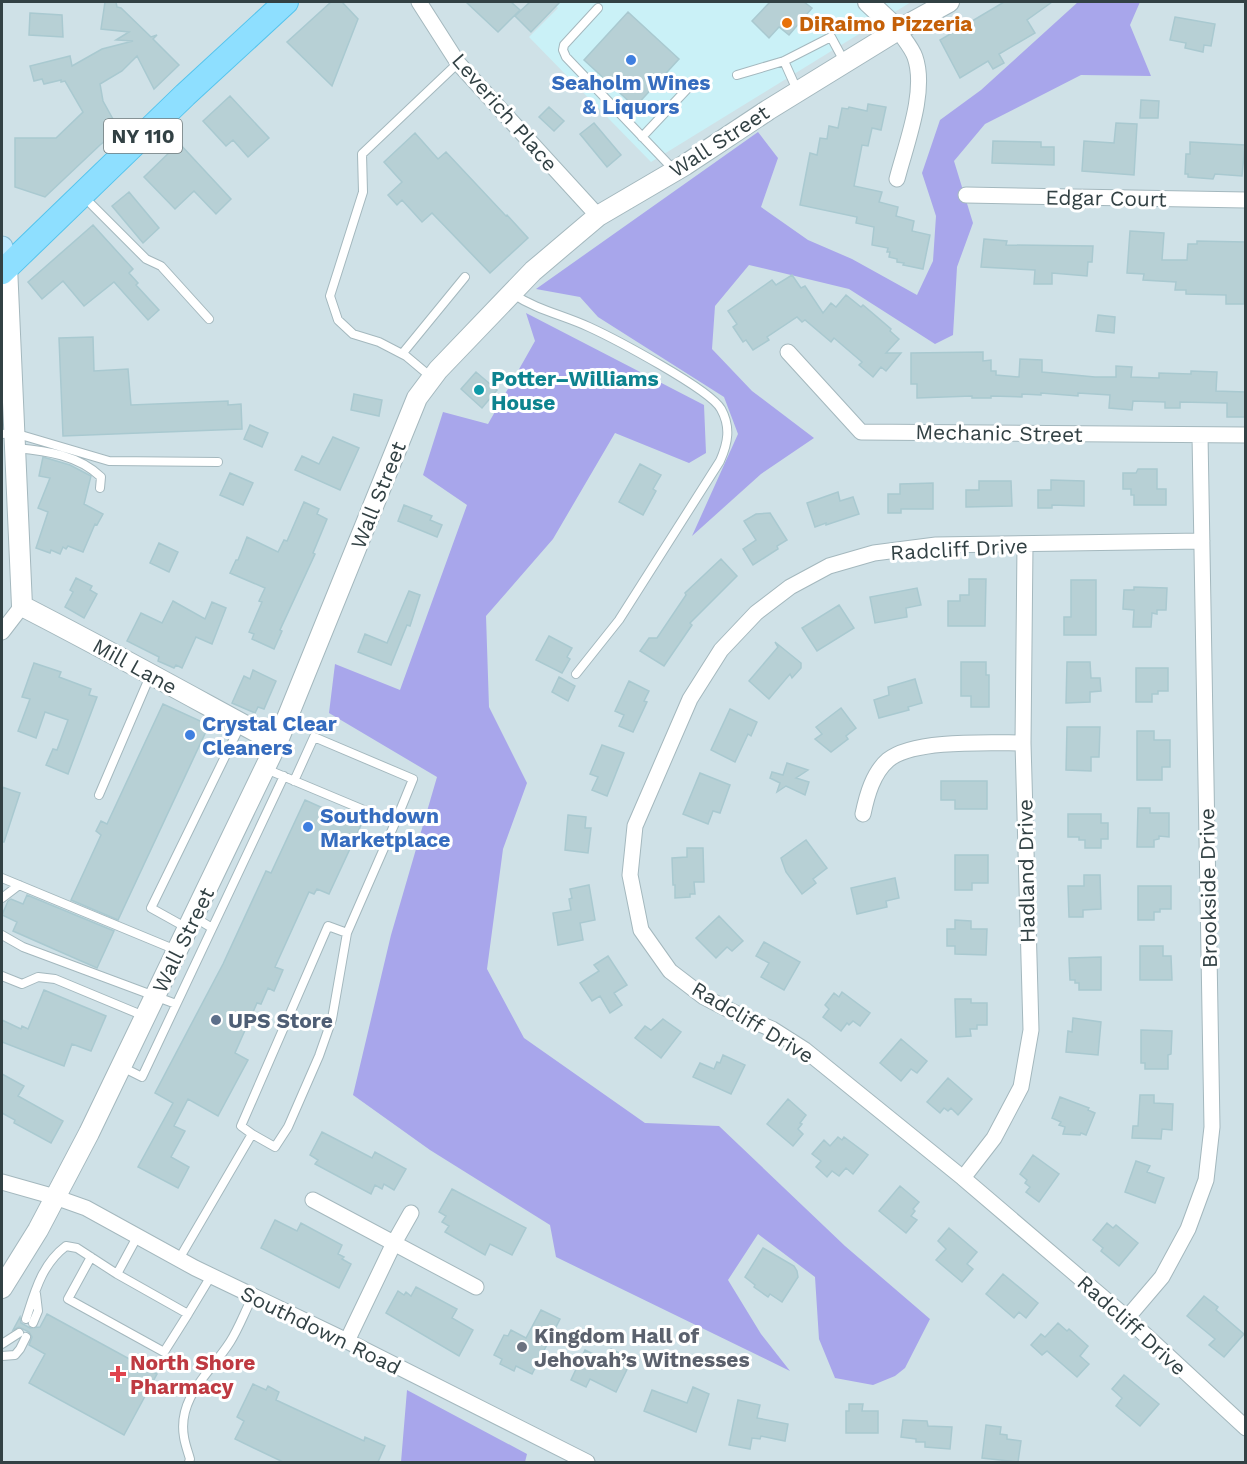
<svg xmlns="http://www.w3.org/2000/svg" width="1247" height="1464" font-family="'Work Sans',sans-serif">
<rect width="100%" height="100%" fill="#e2eef3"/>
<path fill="#cfe1e7" d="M2 2H1245V1462H2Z"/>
<path fill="#caf1f7" d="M552 2H911L651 162 529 37 558 8Z"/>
<path fill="#a8a6eb" d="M1078 2H1140L1130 25 1151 76 1081 75 985 124 954 161 973 223 957 267 953 335 935 344 849 289 749 265 715 306 712 349 752 391 814 438 761 474 692 536 738 434 724 397 598 317 580 297 536 289 758 132 778 158 761 207 808 240 852 259 917 295 933 261 936 216 922 173 940 120 981 90Z
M526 313 704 405 706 453 689 463 615 433 553 539 486 616 489 707 527 783 503 849 487 969 524 1038 645 1123 719 1126 845 1246 930 1319 905 1368 895 1376 873 1385 835 1378 819 1339 815 1277 758 1234 728 1280 761 1334 790 1371 556 1257 550 1225 430 1150 353 1095 391 935 437 777 329 713 335 664 400 690 467 505 423 475 443 412 488 424 535 341Z
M407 1390 527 1454 525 1462H401Z"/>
<path fill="#b7d0d5" stroke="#a9c9d0" stroke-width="1.5" d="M105 2H116L117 7 121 8 151 37 157 35 153 39 179 65 154 89 137 56 122 71 100 84 103 101 119 130 100 145 45 197 15 187V138H56L83 112 65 81 61 82V80L44 84 42 79 34 81 30 66 70 56 72 66 102 49 133 41 116 40 129 32 101 29Z
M331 2H342L358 19 332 86 287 42Z
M466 2H511L520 10 498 32Z
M530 2H560L531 32 515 16Z
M770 2H804L812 8 789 35 779 27 769 38 752 21Z
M1004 2H1052L1027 20 1035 33 999 54 1004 63 993 69 988 61 960 78 940 40Z
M628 12 679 59 635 107 584 60Z
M30 13 62 15 63 37 29 35Z
M1175 17 1215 24 1211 46 1204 45 1203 52 1185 48 1186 43 1170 40Z
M230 96 269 138 248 157 233 140 226 146 203 121Z
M1141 100 1159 101 1158 118H1140Z
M868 104 886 107 881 130 872 128 868 146 862 145 854 186 882 192 879 202 898 207 896 216 914 221 912 231 930 235 923 269 903 265 904 263 897 262V259L889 257 890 252H887L888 248 872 245 874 227 856 223 857 217 800 205 810 153 817 155 820 138 827 139 829 126 838 128 842 108 848 109 849 107 867 111Z
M549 107 564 121 554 131 539 117Z
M594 123 621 155 607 167 580 134Z
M1116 123 1137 124 1134 175 1082 171 1084 141 1114 143Z
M415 133 438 159 446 152 506 216 507 215 528 238 490 273 432 213 422 222 402 200 397 205 388 195 402 182 384 162Z
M993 141 1041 142V147H1054V165L992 163Z
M1190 142 1245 145 1242 176 1215 174 1213 179 1188 177V174H1185L1186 154H1190Z
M179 143 231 199 216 214 194 191 175 209 144 177Z
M129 192 159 228 143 243 112 206Z
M93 225 133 269 129 273 138 283 136 285 159 310 148 320 114 282 84 306 63 281 42 299 28 282Z
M1130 231 1164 233 1162 260H1187L1188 244H1197V241L1245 242 1244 304H1226V295L1186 294V290H1175L1176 282 1143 280 1144 274 1127 273Z
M984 239 1007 241 1006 245 1093 246 1092 262H1088L1087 276 1052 273V284H1034L1035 270 981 267Z
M792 275 801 288 805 286 823 313 831 303 836 307 846 295 861 307 863 305 891 329 890 331 899 339 886 353H901L886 371 881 367 873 377 859 365 862 362 834 338 831 342 805 320 802 322 797 317 767 337 769 340 753 350 746 340 743 342 733 327 737 324 728 311 772 280 776 285Z
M1098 315 1115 317 1114 333 1096 331Z
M93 337 94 371 128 369 131 405 228 401V405L241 404 242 429 63 436 59 338Z
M983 352V361L991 360V371H996V375L1019 377 1020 359 1042 360V372L1095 377H1116V366L1132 367 1131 377 1159 378V373L1191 374V371L1217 372 1216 391 1245 392V417H1227V403L1180 402V408H1165V402L1133 401 1132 410 1109 408 1110 395 1078 393V396L1041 393V395L1022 394V397L991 396V398H972V396L917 398V384H911V353Z
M476 372 497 390 482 408 461 389Z
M354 394 382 400 379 416 351 410Z
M250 425 268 433 262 447 244 439Z
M333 437 359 448 340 490 295 470 302 456 319 464Z
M43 457 70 465 91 476 84 504 103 514 97 525 95 524 83 552 68 546 66 549 63 547 60 554 51 550 50 553 36 548 48 512 38 508 50 478 39 476Z
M640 464 661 475 653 489 656 491 643 515 619 502Z
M1138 469H1157V489H1166V505H1134V495H1131V489H1123V473H1136Z
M230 473 253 483 243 505 220 495Z
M1051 480 1084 481V506L1052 505V508H1038V490H1051Z
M979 481H1011L1012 506 966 507V490H979Z
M933 483V509H901V513H888V494H900V484Z
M838 492 840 501 853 497 859 514 826 525V523L815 527 807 503Z
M304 502 319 509 317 514 327 519 313 553 315 554 280 630 282 631 274 649 252 639 254 634 249 632 262 602 259 601 265 588 230 573 236 560H238L247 537 278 552 284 540 287 541Z
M404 505 432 516 430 520 442 525 437 537 398 521Z
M770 513 787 540 777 546 778 549 753 565 743 549 756 540 744 521 756 514Z
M159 543 178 552 169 572 150 563Z
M721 559 737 576 690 623 692 625 664 666 640 651 649 638H657L686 595 685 593Z
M76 578 92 586 90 590 97 594 84 618 65 607 73 592 70 590Z
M969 579H986L985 626H948V601H960V595H969Z
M1071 580H1096V635H1064V617H1071Z
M1134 587 1167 588 1166 610H1157V614L1152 613 1151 627H1133L1134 610 1123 609 1124 590H1134Z
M917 588 921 605 906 608 907 617 875 623 870 597Z
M409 591 420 595 410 626 407 625 391 665 358 652 365 634 387 643Z
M173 601 205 619 212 602 226 608 212 644 196 637 182 668 176 665 174 668 158 661 159 657 127 641 141 613 162 623Z
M839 605 854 628 817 651 802 628Z
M549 636 572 648 567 657 570 659 562 673 536 660Z
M775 642 801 663V668L792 678 790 674 769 699 749 681 778 647Z
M961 662H986V675H989V707H971V696H961Z
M1067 662H1090L1091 678H1100L1101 691 1090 692V702L1066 703Z
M34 663 61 672 59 677 91 689 89 695 97 697 68 774 46 765 53 749 57 750 68 720 45 712 36 738 18 731 30 699 22 697Z
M1136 668H1168V691H1158V694H1152V702H1136Z
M253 670 276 681 264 709 258 707 255 713 232 703 244 676 250 679Z
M559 677 575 686 568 701 552 692Z
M915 679 922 703 908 707 909 710 879 718 874 700 889 695 888 687Z
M629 681 649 691 644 701 647 702 633 732 619 726 624 715 615 711Z
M163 704 209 725 118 920 71 900 101 835 96 831 101 821 107 824Z
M841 708 856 728 846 736 848 739 831 752 815 739 822 734 816 727Z
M730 709 757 722 751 736 748 734 735 762 711 750Z
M1067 727H1100L1099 757H1091V771L1066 770Z
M1137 731H1154V740H1170V767H1162V780H1137Z
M602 745 624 753 607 796 592 790 598 777 590 774Z
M787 763 808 770 796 778 809 782 805 795 786 786 777 792 780 783 770 778 772 772 783 775Z
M700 773 730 785 720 813 713 811 708 824 683 814Z
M941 781H987V809H955V800H941Z
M2 787 20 793 4 842H2Z
M305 800 361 825 329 894 317 889 314 894 309 892 275 967 283 970 274 991 268 988 261 1004 257 1003 235 1053 248 1060 218 1116 188 1099 174 1126 185 1131 171 1157 189 1167 178 1188 138 1167 173 1103 155 1093 223 964 266 871 271 873Z
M1138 808H1150V813H1169V837L1159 836V839L1154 840V847H1137Z
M1068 814H1101V823H1108V839H1101V848H1085V840H1079V837H1068Z
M568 815 586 817 585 828H591L588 853 565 850Z
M806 840 827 868 813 879 816 883 802 894 786 872 781 858Z
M687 848H703L704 882H694L695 894H690V897L675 898V885H673L672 858 687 857Z
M955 855H988V883H972V890H955Z
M1084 875H1100L1101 909 1083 910V917H1069L1068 886H1084Z
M895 878 899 898 886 901 887 907 857 914 851 888Z
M589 885 595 920 580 923 583 940 558 945 553 913 571 910 569 899 572 898 570 889Z
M1138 886H1171V909H1160V912H1154V920H1138Z
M27 895 114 931 97 968 13 931 17 922 2 915 8 901 11 899 23 904Z
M719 916 743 941 732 951 727 947 716 958 696 938Z
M955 920 971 921V929H987L986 955 955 954V946H947V929H955Z
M764 942 800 962 784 990 761 977 769 963 756 956Z
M1140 946H1163V956H1171L1172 980H1140Z
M608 956 627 985 614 993 622 1005 610 1013 600 996 592 1001 580 983 599 971 594 965Z
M1101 957V990H1079V983H1075V980H1070L1069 958Z
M44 990 106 1016 91 1051 72 1044 64 1066 2 1042V1020L21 1029 22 1026 28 1029Z
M842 992 870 1013 860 1026 853 1021 849 1025 847 1023 841 1031 823 1017 829 1009 825 1005 834 993 839 997Z
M955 999H971V1003H987V1025H977V1029H970L971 1036 956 1037Z
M1073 1018 1101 1022 1098 1055 1066 1052 1068 1031 1072 1032Z
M663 1019 681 1032 661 1058 635 1038 645 1026 651 1030Z
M1141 1030 1172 1031 1171 1054 1168 1055V1069H1145V1063H1141Z
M901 1039 927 1061 917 1073 911 1069 901 1081 880 1063Z
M723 1055 745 1065 731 1094 693 1077 700 1063 714 1069 717 1062 720 1063Z
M2 1074 24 1086 18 1096 63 1121 51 1143 14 1123 15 1120 2 1113Z
M948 1078 972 1099 958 1115 951 1108 948 1111 944 1108 940 1113 927 1102Z
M1140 1095H1154V1103L1173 1104 1172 1130 1162 1129 1161 1139 1132 1138 1133 1126H1138Z
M1060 1097 1089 1108 1088 1110 1095 1113 1086 1135 1081 1133 1080 1135 1063 1134 1065 1127 1059 1125 1061 1122 1052 1118Z
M788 1099 806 1115 800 1123 802 1124 798 1129 803 1134 793 1146 767 1124Z
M322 1132 372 1158 375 1152 406 1169 394 1190 384 1184 382 1189 375 1185 371 1194 315 1164 318 1160 310 1155Z
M838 1137 842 1140 844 1137 868 1155 853 1174 846 1168 839 1176 832 1171 827 1177 816 1167 821 1161 812 1154 824 1140 830 1146Z
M1033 1155 1059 1174 1039 1202 1026 1192 1030 1187 1025 1183 1027 1180 1020 1174Z
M1136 1161 1150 1166 1147 1172 1164 1178 1155 1203 1125 1192Z
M900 1186 919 1202 913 1209 915 1211 911 1216 917 1220 906 1233 879 1211Z
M452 1189 526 1228 512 1255 490 1244 485 1255 445 1232 449 1226 442 1222 446 1216 439 1212Z
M275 1220 297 1231 301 1223 342 1245 338 1254 344 1257 342 1259 351 1264 339 1288 261 1248Z
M1107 1223 1113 1228 1116 1225 1138 1243 1119 1266 1101 1251 1103 1248 1093 1240Z
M949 1228 977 1252 967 1264 973 1269 962 1282 936 1260 946 1249 938 1241Z
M763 1248 794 1266 797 1271 798 1277 782 1302 770 1294 768 1297 754 1287 755 1285 745 1277Z
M1003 1274 1038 1303 1026 1318 1019 1312 1014 1318 986 1294Z
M416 1287 457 1309 452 1318 473 1330 459 1356 386 1313 398 1291 404 1295 406 1292 411 1296Z
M1204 1296 1218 1307 1216 1310 1244 1334 1224 1357 1209 1345 1215 1339 1187 1316Z
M541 1310 560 1319 532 1374 516 1366 514 1371 500 1364 502 1359 494 1355 504 1335 508 1336 511 1330 526 1338Z
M47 1314 157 1374 124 1435 29 1383 45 1354 29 1345 32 1337 29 1332 19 1327 13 1330 20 1317 21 1323 30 1328 40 1327Z
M1058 1323 1067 1331 1069 1329 1088 1346 1080 1356 1089 1364 1077 1377 1047 1351 1042 1355 1031 1345 1041 1334 1045 1337Z
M611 1349 632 1359 616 1392 590 1379 586 1387 571 1380 585 1350 606 1360Z
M1124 1375 1159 1404 1140 1426 1116 1406 1122 1398 1112 1389Z
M253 1384 266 1390 268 1386 279 1392 276 1400 364 1441 365 1437 385 1446 378 1462H283L235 1439 244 1421 237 1417Z
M693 1387 709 1394 696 1432 644 1411 652 1390 687 1403Z
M738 1400 760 1405 757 1418 788 1424 785 1441 761 1436 760 1439 752 1438 750 1449 729 1445Z
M849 1404H863L862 1411H878V1433H846V1411H849Z
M903 1420 927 1421 928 1426 952 1427 950 1449 925 1447V1442H916V1439L901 1437Z
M986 1425 1001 1427 1000 1434 1007 1435V1439L1021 1441 1018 1462 982 1458Z"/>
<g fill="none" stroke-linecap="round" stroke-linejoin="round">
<g stroke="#a4b8be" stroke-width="10">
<path id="service" d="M598 8 564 45 563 50 566 57 674 170
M784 61 797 90
M737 75 784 61 831 37 844 61
M642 137 689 87
M85 198 146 259 161 266 209 319
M513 294C537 310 563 315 589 327 613 338 710 389 721 409 731 427 728 443 720 461L619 620 576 674
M402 354 465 277
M431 377 406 356 379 342 353 334 338 320 330 296 363 192 362 154 458 63
M2 434 14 433 109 461 218 462
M16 448C47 451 78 455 101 477L100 488
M294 781 314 737 413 779 395 823
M99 795 150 676
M2 878 176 950
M2 898 19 885
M194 917 212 928
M187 928 151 908 241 724
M2 935 23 947 176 1004
M2 976 22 984 38 977 55 979 144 1016
M122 1067 142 1077 284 776
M252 1134 241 1126 328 926 347 933
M137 1237 117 1274 188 1314 211 1276
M91 1257 68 1299 164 1352 188 1314
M179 1259 252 1134 275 1147 288 1127 319 1056 332 1019 347 933 395 823 266 769
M26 1319C35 1291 42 1264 66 1246L77 1248 117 1274
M33 1323 38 1311 36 1294
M2 1344 19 1333
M2 1356 15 1355 20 1349 26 1337
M189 1462 190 1459C188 1452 185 1444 184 1437 177 1397 211 1372 230 1342 239 1328 245 1311 253 1296"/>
</g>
<g stroke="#a4b8be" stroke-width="17">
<path id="minor" d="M419 2 458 63 598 216
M897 179C906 144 927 91 915 57 912 48 903 38 898 30
M966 195 1246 200
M788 352 861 432 1246 435
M1202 541 936 545 874 553 829 566 790 587 756 613 721 650 690 699 635 826 630 875 641 930 670 971 704 997 743 1017 772 1029 805 1050 963 1178 1127 1318 1246 1428
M2 632 22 606
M863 814C867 795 873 773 888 760 913 739 990 743 1023 743
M963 1178 994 1138 1021 1087 1031 1030 1023 743 1025 545
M2 1182 55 1197 86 1208 195 1268 347 1341 587 1462
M313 1200 476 1287
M1127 1318 1162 1277 1188 1229 1206 1180 1212 1127 1200 435
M347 1341 394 1243 411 1213"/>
</g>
<g stroke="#a4b8be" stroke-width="22">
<path id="tertiary" d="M868 2 898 30
M7 266 22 606C108 650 192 697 277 743
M2 1288 38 1230 89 1133 277 743 417 398 438 370 533 271 598 216 685 165 768 110 898 30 949 2"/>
</g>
<g stroke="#8bbdd3" stroke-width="23">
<path id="secondary" d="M2 247 7 266"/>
</g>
<g stroke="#55c4ed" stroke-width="26">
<path id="primary" d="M2 272 185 95 286 2"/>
</g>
<use href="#service" stroke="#fff" stroke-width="8"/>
<use href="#minor" stroke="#fff" stroke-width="15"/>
<use href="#tertiary" stroke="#fff" stroke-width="20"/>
<use href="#secondary" stroke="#bfeaff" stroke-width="21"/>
<use href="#primary" stroke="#8edfff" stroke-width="24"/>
</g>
<circle fill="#e8710a" stroke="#fff" stroke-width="2" cx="787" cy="23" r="6"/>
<g fill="#3f7fe0" stroke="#fff" stroke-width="2">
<circle cx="631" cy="60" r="6"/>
<circle cx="190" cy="735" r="6"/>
<circle cx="308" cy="827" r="6"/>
</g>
<circle fill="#0f9aa8" stroke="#fff" stroke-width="2" cx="479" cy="390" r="6"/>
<circle fill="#5c6f8a" stroke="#fff" stroke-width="2" cx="216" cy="1020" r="6"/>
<circle fill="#6b7280" stroke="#fff" stroke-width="2" cx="522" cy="1347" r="6"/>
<path fill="#e0444e" stroke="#fff" stroke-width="2" d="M115 1365h6v6h6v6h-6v6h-6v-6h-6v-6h6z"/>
<g text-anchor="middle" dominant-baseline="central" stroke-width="6" stroke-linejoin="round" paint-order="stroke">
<rect fill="#fff" stroke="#707a7c" stroke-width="1.5" x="104" y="119" width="78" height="34" rx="4.5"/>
<g font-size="20" font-weight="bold" fill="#324144">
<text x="143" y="136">NY 110</text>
</g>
<g font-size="21" font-weight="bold" fill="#c56008" stroke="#fff" text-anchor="start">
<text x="799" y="23">DiRaimo Pizzeria</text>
</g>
<g font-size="21" font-weight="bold" fill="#366cbe" stroke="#fff" text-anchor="start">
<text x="631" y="82" text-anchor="middle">Seaholm Wines<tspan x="631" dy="24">&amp; Liquors</tspan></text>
<text x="202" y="723">Crystal Clear<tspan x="202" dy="24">Cleaners</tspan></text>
<text x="320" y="815">Southdown<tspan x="320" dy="24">Marketplace</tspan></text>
</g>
<g font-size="21" fill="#324144" stroke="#fff">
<text transform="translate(505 112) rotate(49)">Leverich Place</text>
<text transform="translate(719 141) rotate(-33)">Wall Street</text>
<text transform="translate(1106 198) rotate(1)">Edgar Court</text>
<text transform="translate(999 433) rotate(1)">Mechanic Street</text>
<text transform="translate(378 495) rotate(-68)">Wall Street</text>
<text transform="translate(959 549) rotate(-3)">Radcliff Drive</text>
<text transform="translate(135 666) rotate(29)">Mill Lane</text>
<text transform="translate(1026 871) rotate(-91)">Hadland Drive</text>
<text transform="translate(1208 888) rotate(-91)">Brookside Drive</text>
<text transform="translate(183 940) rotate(-64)">Wall Street</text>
<text transform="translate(753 1022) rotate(31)">Radcliff Drive</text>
<text transform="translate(1132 1325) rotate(42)">Radcliff Drive</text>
<text transform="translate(321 1330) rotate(26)">Southdown Road</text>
</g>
<g font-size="21" font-weight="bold" fill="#0d838f" stroke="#fff" text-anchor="start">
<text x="491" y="378">Potter–Williams<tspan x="491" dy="24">House</tspan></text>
</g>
<g font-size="21" font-weight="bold" fill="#4e5e75" stroke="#fff" text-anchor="start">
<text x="228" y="1020">UPS Store</text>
</g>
<g font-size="21" font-weight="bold" fill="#5b616d" stroke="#fff" text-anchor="start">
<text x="534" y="1335">Kingdom Hall of<tspan x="534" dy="24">Jehovah’s Witnesses</tspan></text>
</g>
<g font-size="21" font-weight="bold" fill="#be3a42" stroke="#fff" text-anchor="start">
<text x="130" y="1362">North Shore<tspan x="130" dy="24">Pharmacy</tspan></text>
</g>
</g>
<rect width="1247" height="1464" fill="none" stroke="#324144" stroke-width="6"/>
</svg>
